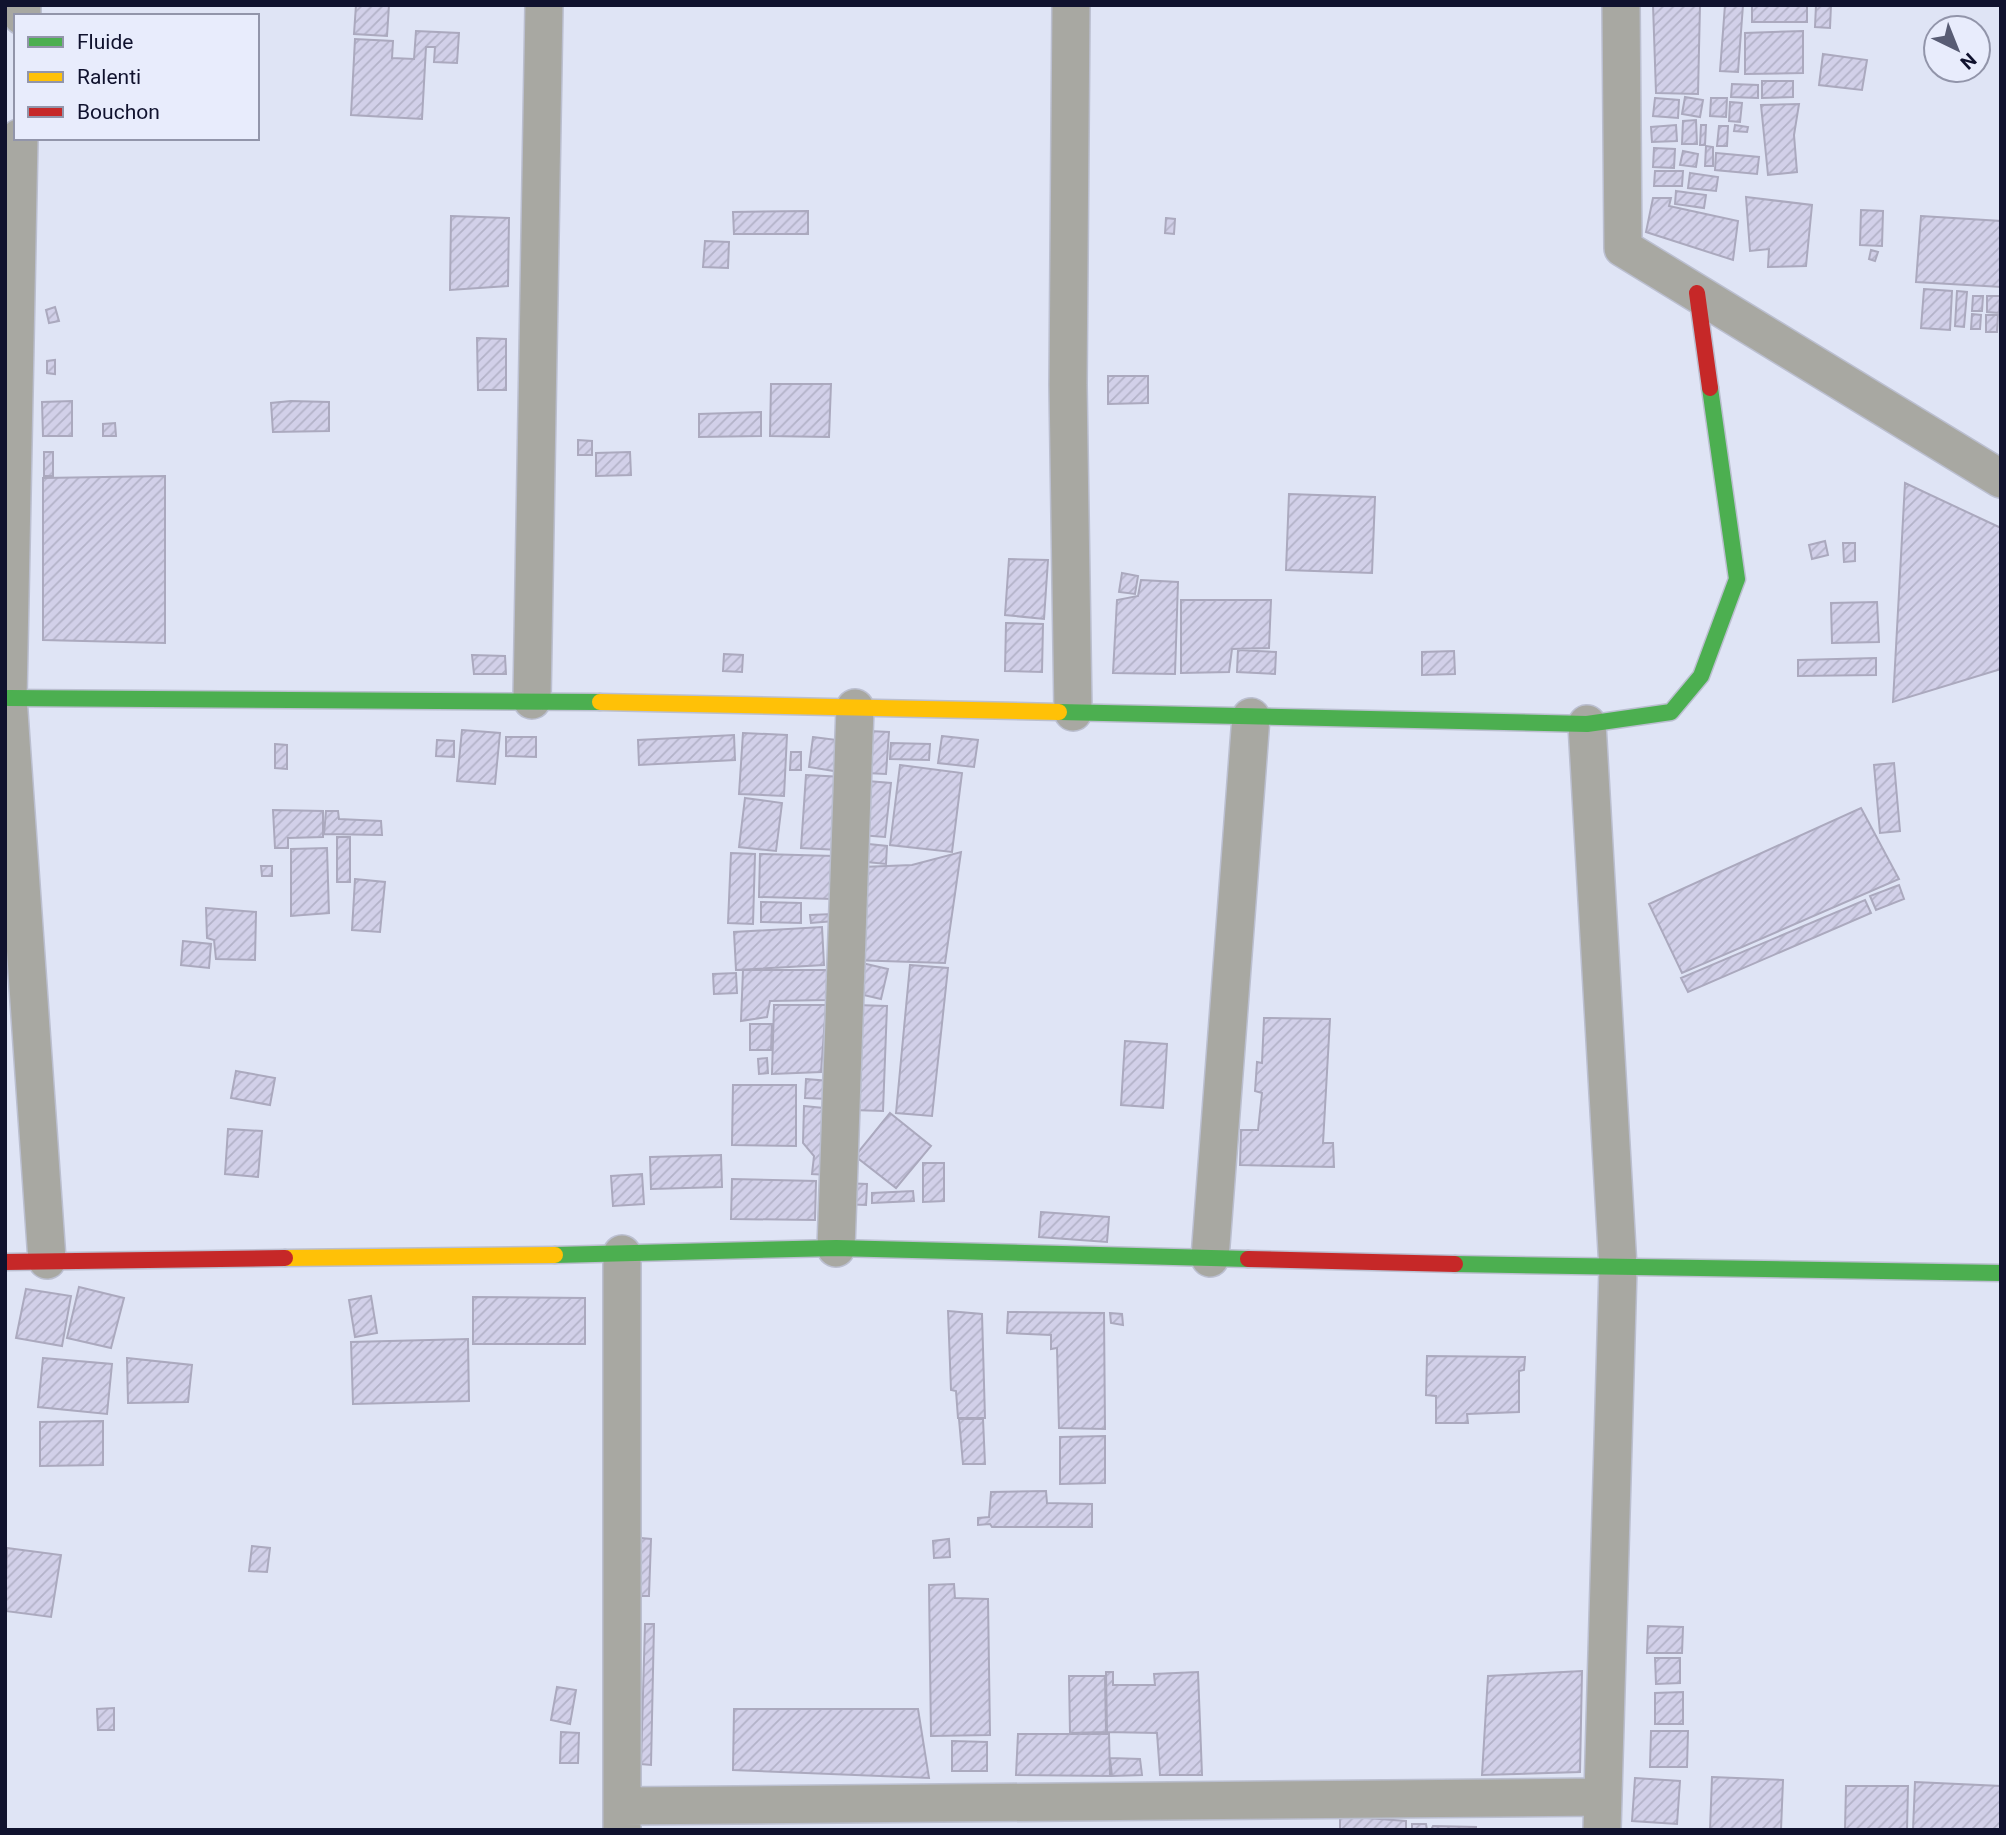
<svg xmlns="http://www.w3.org/2000/svg" width="2006" height="1835" font-family="Roboto,sans-serif">
<defs>
<pattern id="building-hatch" width="6" height="6" patternUnits="userSpaceOnUse" patternTransform="scale(1.75)"><rect width="6" height="6" fill="#d2d0e9"/><path d="M-1 1l2-2M0 6l6-6M5 7l2-2" fill="none" stroke="#b3b2c8"/></pattern>
</defs>
<rect width="100%" height="100%" fill="#dfe4f5"/>
<path fill="url(#building-hatch)" stroke="#aba9be" stroke-width="2" d="M356 5H389L387 36 354 34Z
M1653 5H1700L1698 94 1656 93Z
M1725 5H1743L1738 72 1720 71Z
M1752 5H1807V22H1752Z
M1816 5H1831L1830 28 1815 27Z
M416 31 459 33 457 63 434 62 435 47H426L422 119 351 115 355 39 393 41 392 58 414 59Z
M1803 31V73L1745 74V33Z
M1823 54 1867 60 1862 90 1819 85Z
M1762 81H1793V97L1762 98Z
M1732 84 1758 85V98L1731 97Z
M1685 97 1703 100 1700 117 1682 114Z
M1655 98 1679 100 1678 118 1653 116Z
M1711 98H1727L1726 117 1710 116Z
M1730 102 1742 103 1740 122 1729 121Z
M1799 104 1794 135 1797 172 1768 175 1761 105Z
M1696 120 1697 144H1682L1683 121Z
M1676 125 1677 141 1652 142 1651 127Z
M1701 125H1706L1705 145H1700Z
M1735 125 1748 127 1747 132 1734 131Z
M1719 126H1728L1727 146H1717Z
M1706 146 1713 147V166H1705Z
M1654 148 1675 149 1674 168 1653 167Z
M1683 151 1698 154 1696 167 1680 165Z
M1716 153 1759 157 1757 174 1715 170Z
M1655 171H1683L1682 186H1654Z
M1690 173 1718 177 1716 191 1688 188Z
M1676 191 1706 195 1704 208 1675 204Z
M1746 197 1812 205 1806 266 1768 267 1769 249 1750 251Z
M1653 198H1671L1669 206 1738 221 1733 260 1646 232Z
M1861 210 1883 211 1882 246 1860 245Z
M808 211V234H734L733 212Z
M451 216 509 218 508 286 450 290Z
M1921 216 2001 221V287L1916 282Z
M1166 218 1175 219 1174 234 1165 233Z
M705 241 729 242 728 268 703 267Z
M1871 250 1878 252 1875 261 1869 259Z
M1924 289 1952 291 1950 330 1921 328Z
M1957 291 1967 292 1964 327 1955 326Z
M1973 296H1983L1982 311H1972Z
M1987 296H2000L1999 313 1987 312Z
M55 307 59 321 49 323 46 310Z
M1972 314 1981 315 1980 329H1971Z
M1986 315H1998L1997 332H1986Z
M477 338 506 339V390H478Z
M55 360V374L47 373V361Z
M1108 376H1148V403L1108 404Z
M771 384H831L829 437 770 436Z
M72 401V436H43L42 402Z
M291 401 329 402V431L273 432 271 403Z
M761 412V436L699 437V414Z
M115 423 116 436H103V424Z
M578 440 592 441V455H578Z
M44 452H53V476H44Z
M630 452 631 475 596 476V453Z
M165 476V643L43 640V478Z
M1905 483 2001 528V669L1893 702Z
M1289 494 1375 497 1372 573 1286 570Z
M1825 541 1828 555 1812 559 1809 545Z
M1843 543H1855V561L1844 562Z
M1009 559 1048 560 1044 619 1005 615Z
M1122 573 1138 576 1135 594 1119 592Z
M1141 580 1178 582 1175 674 1113 673 1117 600 1138 596Z
M1181 600H1271L1269 648 1232 649 1229 672 1181 673Z
M1877 602 1879 642 1832 643 1831 603Z
M1006 623 1043 624 1042 672 1005 671Z
M1238 650 1276 652 1275 674 1237 672Z
M1454 651 1455 674 1422 675V652Z
M724 654 743 655 742 672 723 671Z
M472 655 505 656 506 674H474Z
M1876 658V675L1798 676V660Z
M462 730 500 733 495 784 457 781Z
M869 731 889 732 886 774 866 773Z
M743 733 787 735 784 796 739 794Z
M734 735 735 760 639 765 638 740Z
M942 736 978 740 974 767 938 763Z
M506 737H536V757L506 756Z
M813 737 845 741 840 772 809 767Z
M437 740 454 741V757L436 756Z
M891 743 930 744 929 760 890 759Z
M275 744 287 745V769L275 768Z
M791 752H801V770H790Z
M1894 763 1900 831 1880 833 1874 765Z
M900 765 962 773 952 852 890 845Z
M806 775 844 777 839 850 801 848Z
M867 781 891 783 885 837 860 835Z
M745 798 782 803 776 851 739 847Z
M1861 808 1899 879 1682 973 1649 904Z
M273 810 323 811V837L288 838V848H275Z
M326 811H338L339 819 381 821 382 835 324 834Z
M337 837H350V882H337Z
M859 843 887 846 886 864 857 861Z
M327 848 329 913 291 916V849Z
M961 852 945 963 851 960 862 867 912 865Z
M731 853 755 854 753 924 728 923Z
M760 854 834 856 833 899 759 897Z
M261 866H272V876H262Z
M355 879 385 882 380 932 352 930Z
M1899 885 1904 899 1876 910 1870 896Z
M1865 900 1871 913 1688 992 1681 978Z
M761 902 801 903V923L761 922Z
M206 908 256 912 255 960 216 959 214 940 207 938Z
M833 914 834 921 811 923 810 915Z
M822 927 824 965 736 970 734 932Z
M183 941 211 944 209 968 181 965Z
M862 963 888 969 881 999 855 993Z
M910 965 948 968 932 1116 896 1113Z
M743 970H827L828 1000 770 1001 767 1017 741 1021Z
M736 973 737 993 714 994 713 974Z
M774 1005H826L821 1072 772 1074Z
M856 1005 887 1006 883 1111 853 1110Z
M1264 1018 1330 1019 1323 1143H1333L1334 1167 1240 1165 1241 1130H1258L1262 1093 1255 1091 1256 1077 1257 1062 1262 1063Z
M750 1024H772L771 1050H750Z
M1125 1041 1167 1044 1163 1108 1121 1105Z
M767 1058 768 1073 759 1074 758 1059Z
M236 1071 275 1078 270 1105 231 1098Z
M806 1079 830 1081 829 1099 805 1098Z
M733 1085H796V1146L732 1145Z
M804 1106 833 1109 828 1175 812 1174 814 1156 803 1143Z
M890 1113 931 1146 896 1188 855 1156Z
M228 1129 262 1131 258 1177 225 1174Z
M721 1155 722 1187 651 1189 650 1157Z
M923 1163H944V1201L923 1202Z
M642 1174 644 1204 613 1206 611 1176Z
M732 1179 816 1181 815 1220 731 1219Z
M842 1183 867 1184 866 1205 841 1204Z
M913 1191 914 1201 872 1203V1193Z
M1041 1212 1109 1217 1107 1242 1039 1237Z
M79 1287 124 1298 111 1348 67 1338Z
M26 1289 71 1296 62 1346 16 1338Z
M371 1296 377 1333 355 1337 349 1300Z
M473 1297 585 1298V1344H473Z
M948 1311 982 1314 985 1418H958L956 1391 951 1390Z
M1008 1312 1104 1313 1105 1429 1059 1428 1057 1348 1051 1349V1335L1007 1333Z
M1110 1313 1122 1314 1123 1325 1111 1323Z
M468 1339 469 1401 353 1404 351 1342Z
M1427 1356 1525 1357 1524 1370 1519 1371V1412L1467 1414 1468 1423H1436V1396L1426 1395Z
M43 1358 112 1364 107 1414 38 1407Z
M127 1358 192 1365 188 1402 128 1403Z
M959 1419H983L985 1464H963Z
M103 1421V1465L40 1466V1422Z
M1105 1436V1483L1060 1484V1437Z
M1046 1491 1047 1503 1092 1504V1527H992L990 1524 978 1525V1518L989 1517 991 1492Z
M641 1538 651 1539 649 1596H639Z
M949 1539 950 1557 934 1558 933 1541Z
M252 1546 270 1548 267 1572 249 1571Z
M7 1548 61 1555 51 1617 5 1611Z
M954 1584 955 1598 988 1599 990 1735 931 1736 929 1585Z
M645 1624H654L651 1765 641 1764Z
M1648 1626 1683 1627 1682 1653H1647Z
M1655 1658H1680V1683L1656 1684Z
M1582 1671 1580 1772 1482 1775 1488 1676Z
M1106 1672H1113V1685H1155L1154 1674 1198 1672 1202 1775H1160L1157 1733 1107 1732Z
M1069 1676H1105L1106 1732 1070 1733Z
M557 1687 576 1690 570 1724 551 1720Z
M1683 1692V1724H1655V1693Z
M114 1708V1730H98L97 1709Z
M734 1709H918L929 1778 733 1770Z
M1651 1731H1688L1687 1767H1650Z
M561 1732 579 1733 578 1763H560Z
M1018 1734H1109L1110 1776 1016 1775Z
M952 1741 987 1742V1771H952Z
M1110 1758 1140 1759 1142 1775 1112 1776Z
M1712 1777 1783 1780 1781 1830H1710Z
M1635 1778 1680 1781 1677 1824 1632 1821Z
M1915 1782 2001 1786V1830H1913Z
M1846 1786H1908L1907 1830H1845Z
M1340 1816 1406 1821V1830H1340Z
M1412 1824H1426L1427 1830H1412Z
M1433 1826 1476 1827V1830H1431Z"/>
<g fill="none" stroke-linecap="round" stroke-linejoin="round">
<g stroke="#bbbfd0" stroke-width="40">
<path id="street" d="M1071 5 1068 385 1073 712
M1621 5 1623 248 2001 479
M22 16V5
M19 138 8 698 47 1260
M532 700 544 5
M1587 724 1618 1268 1602 1830
M836 1248 855 708
M1210 1258 1251 717
M622 1806 1602 1797
M622 1830V1254"/>
</g>
<g stroke="#bbbfd0" stroke-width="19">
<path id="fast" d="M8 698 600 702
M1059 712 1587 724 1671 712 1701 676 1737 579 1710 388
M555 1255 836 1248 1248 1259
M1455 1264 2001 1273"/>
</g>
<g stroke="#bbbfd0" stroke-width="19">
<path id="slow" d="M600 702 1059 712
M285 1258 555 1255"/>
</g>
<g stroke="#bbbfd0" stroke-width="19">
<path id="jam" d="M1697 293 1710 388
M1248 1259 1455 1264
M5 1262 285 1258"/>
</g>
<use href="#street" stroke="#a8a8a2" stroke-width="37"/>
<use href="#fast" stroke="#4caf50" stroke-width="16"/>
<use href="#slow" stroke="#ffc107" stroke-width="16"/>
<use href="#jam" stroke="#c62828" stroke-width="16"/>
</g>
<rect width="2006" height="1835" fill="none" stroke="#10122e" stroke-width="14"/>
<rect x="14" y="14" width="245" height="126" fill="#e8ecfc" stroke="#9295aa" stroke-width="2"/>
<rect x="28" y="37" width="35" height="10" fill="#4caf50" stroke="#9295aa" stroke-width="2"/>
<text x="77" y="49" font-size="21" fill="#10122e">Fluide</text>
<rect x="28" y="72" width="35" height="10" fill="#ffc107" stroke="#9295aa" stroke-width="2"/>
<text x="77" y="84" font-size="21" fill="#10122e">Ralenti</text>
<rect x="28" y="107" width="35" height="10" fill="#c62828" stroke="#9295aa" stroke-width="2"/>
<text x="77" y="119" font-size="21" fill="#10122e">Bouchon</text>
<g transform="translate(1957 49) rotate(137)"><circle r="33" fill="#e8ecfc" stroke="#9295aa" stroke-width="2"/>
<path d="M0-5L12 26L0 18L-12 26Z" fill="#585c74"/>
<text y="-10" font-size="19" font-weight="bold" text-anchor="middle" fill="#10122e">N</text>
</g>
</svg>
